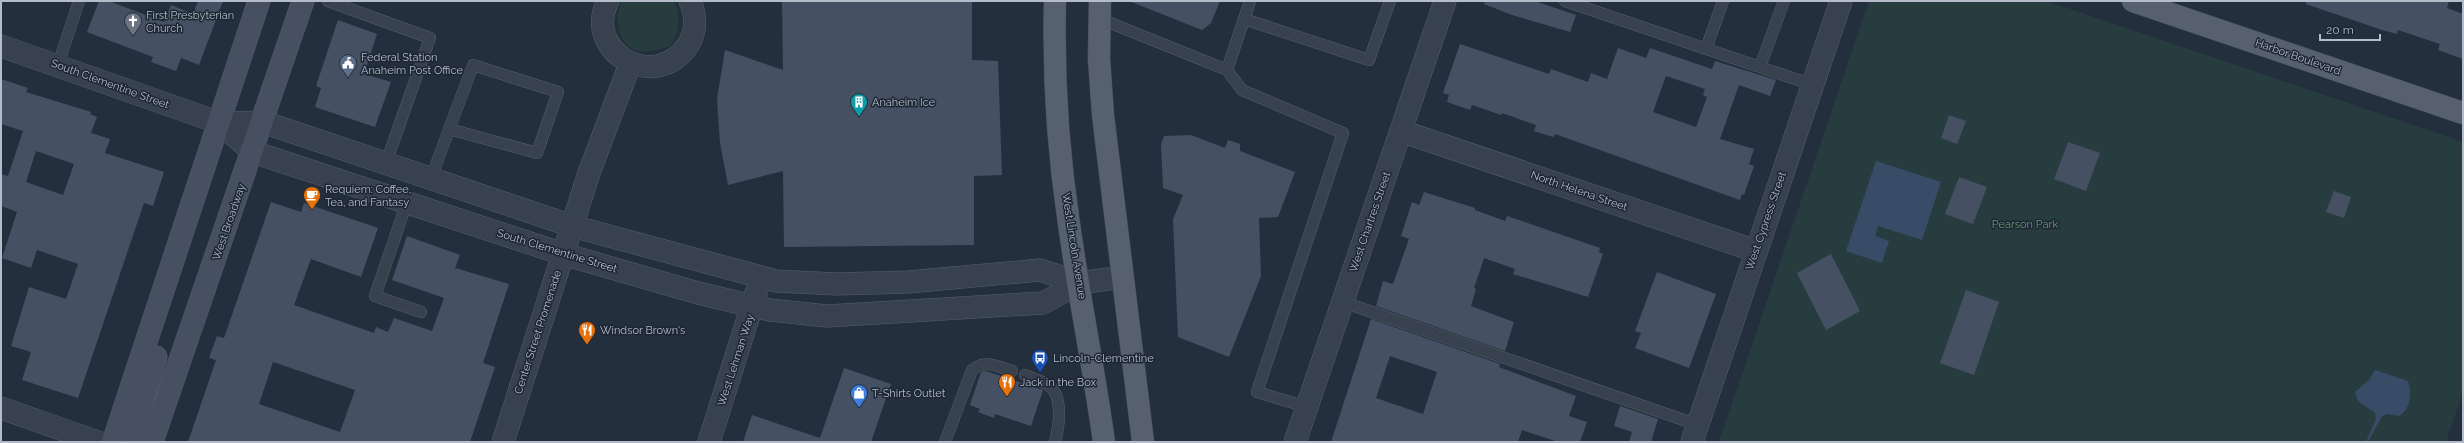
<svg xmlns="http://www.w3.org/2000/svg" width="2464" height="443" font-family="Raleway,sans-serif">
<rect width="100%" height="100%" fill="#242f3e"/>
<path fill="#263c3f" d="M622 1H673C683 16 678 31 671 46 662 49 650 52 640 51 618 49 613 16 622 1Z
M1869 1H2047L2463 142V392L2446 442H1719Z"/>
<path fill="#394c67" d="M1876 161 1941 182 1922 240 1878 226 1875 236 1889 241 1882 263 1846 251Z
M2375 370 2408 381C2412 393 2411 409 2399 416L2388 414 2382 416 2368 442H2366L2376 419 2375 413 2358 401 2355 392 2369 380Z"/>
<path fill="#455162" fill-rule="evenodd" d="M99 1H109L164 22 171 5 193 14 198 1H223L199 65 181 58 176 71 151 62 153 57 87 32Z
M782 1H972V60L998 61 1002 175 974 176V245L784 247 783 171 728 185 720 143 717 99 725 50 783 70Z
M1129 1H1220L1211 23 1202 30Z
M1485 1H1535L1576 15 1570 32 1512 15 1484 4Z
M2306 1H2449L2447 8 2463 14V59L2438 50 2440 44 2398 30 2397 34 2382 30 2306 4Z
M338 20 377 34 364 74 391 82 375 127 315 107 321 88 316 86Z
M1460 44 1549 74 1551 69 1588 82 1591 73 1607 79 1618 48 1646 58 1650 48 1712 69 1715 61 1776 80 1770 96 1739 85 1720 139 1754 149 1749 164 1754 166 1744 195 1742 194 1740 200 1555 134 1553 137 1534 131 1536 125 1502 113 1501 115 1472 105 1470 110 1447 102 1449 95 1443 93ZM1666 76 1705 89 1703 95 1707 97 1696 127 1653 112Z
M1 79 28 88 26 92 91 112 90 114 97 117 91 133 110 139 105 153 164 172 153 206 144 203 78 398 22 380 31 352 11 346 29 287 66 299 78 264 37 250 31 268 2 258 17 212 1 206V174L8 176 23 131 1 124ZM36 151 74 164 63 195 26 182Z
M1949 115 1966 121 1957 144 1941 138Z
M1191 135 1225 148 1228 140 1240 144V151L1295 172 1278 217 1259 218 1261 276 1229 357 1178 337 1173 219 1183 195 1163 188 1161 144 1164 136Z
M2068 142 2100 153 2086 191 2054 179Z
M1959 177 1987 187 1973 224 1945 214Z
M2334 191 2351 197 2344 218 2326 212Z
M1424 192 1475 208V210L1505 221 1507 216 1600 248 1599 252 1603 254 1588 297 1513 274 1515 269 1484 258 1474 288 1476 289 1471 306 1514 322 1505 351 1376 306 1383 281 1393 284 1409 239 1401 236 1412 202 1419 205Z
M271 202 301 212 304 203 378 228 361 277 311 259 294 305 374 333 376 327 388 332 394 318 432 331 444 298 392 280 407 236 460 255 455 268 509 284 483 363 495 367 470 442H188L216 360 209 358 217 336 224 338ZM273 362 355 390 340 432 259 404Z
M1831 254 1860 311 1826 330 1797 273Z
M1657 272 1716 294 1689 368 1635 348 1641 333 1635 331Z
M1966 290 1999 302 1974 375 1940 363Z
M1371 319 1500 364 1499 367 1576 396 1569 416 1587 422 1580 442H1558L1522 430 1518 442H1331ZM1390 356 1437 372 1423 414 1376 398Z
M844 368 891 384 871 442H743L752 415 820 438Z
M986 371 1043 390 1031 426 995 414 994 418 978 412 980 409 970 405 981 372Z
M1620 406 1658 419 1651 442H1629L1632 432 1614 426Z"/>
<g fill="none" stroke-linecap="round" stroke-linejoin="round">
<g stroke="#565f6c" stroke-width="12">
<path id="service" d="M328 1 430 38 386 163
M1565 1 1813 85
M1098 18 1227 70 1242 90 1343 133 1257 392 1307 407
M1244 19 1369 60 1390 1
M1706 49 1723 1
M58 65 79 1
M1760 67 1784 1
M1227 70 1250 1
M431 178 473 65 558 92 537 153 449 129
M407 202 375 296 421 312
M1343 302 1698 425
M1025 375C1033 378 1042 381 1048 385 1064 395 1059 427 1055 442
M945 442 972 370C985 359 997 366 1012 371"/>
</g>
<g stroke="#565f6c" stroke-width="23">
<path id="minor" d="M608 1C582 51 655 94 688 45 697 31 696 15 690 1
M1 46 220 123 263 122 572 226 776 281 836 284 908 282 1040 270 1080 283
M220 123 253 152 563 254 698 293 770 310 827 316 1043 303 1080 283 1122 277
M1401 131 1756 251
M1 408 98 442
M503 442 589 173 630 64
M709 442 756 293
M1295 442 1445 1
M1692 442 1841 1"/>
</g>
<g stroke="#565f6c" stroke-width="23">
<path id="secondary" d="M113 442 259 1
M137 442C135 414 148 384 156 357
M152 442 303 1"/>
</g>
<g stroke="#414a57" stroke-width="23">
<path id="primary" d="M1055 1C1053 75 1058 151 1069 224 1079 297 1094 369 1104 442
M1100 1 1099 59 1103 115 1143 442
M2133 1 2463 113"/>
</g>
<use href="#service" stroke="#38414e" stroke-width="11"/>
<use href="#minor" stroke="#38414e" stroke-width="22"/>
<use href="#secondary" stroke="#465061" stroke-width="22"/>
<use href="#primary" stroke="#56606e" stroke-width="22"/>
</g>
<defs>
<g id="church-pin" transform="scale(0.9)"><path d="M0 17L-7.5 6A9.5 9.5 0 1 1 7.5 6Z" fill="#6b7280" stroke="#1d2633"/><path d="M-1.2-6h2.4v3.5h3.3v2.4h-3.3V6h-2.4V-.1h-3.3v-2.4h3.3Z" fill="#fff"/></g>
<g id="civic-pin" transform="scale(0.9)"><path d="M0 17L-7.5 6A9.5 9.5 0 1 1 7.5 6Z" fill="#5c6f8a" stroke="#1d2633"/><path d="M-.6-6.5H3V-4.5H.6V-3L4-1V1h2V6H-6V1h2V-1L-.6-3ZM-1.2 2.5V6h2.4V2.5Z" fill="#fff"/></g>
<g id="building-pin" transform="scale(0.9)"><path d="M0 17L-7.5 6A9.5 9.5 0 1 1 7.5 6Z" fill="#0f9aa8" stroke="#1d2633"/><path d="M-4-6H4V6H1V3H-1V6H-4ZM-2.5-4.3h1.7v1.8h-1.7ZM.8-4.3h1.7v1.8H.8ZM-2.5-1h1.7V.8h-1.7ZM.8-1h1.7V.8H.8Z" fill="#fff"/></g>
<g id="cafe-pin" transform="scale(0.9)"><path d="M0 17L-7.5 6A9.5 9.5 0 1 1 7.5 6Z" fill="#e8710a" stroke="#1d2633"/><path d="M-5.5-4.5H6V0H3Q3 3.5 0 3.5H-2.5Q-5.5 3.5-5.5 0ZM3-3.2v2h1.7v-2ZM-6 4.5H4V6H-6Z" fill="#fff"/></g>
<g id="restaurant-pin" transform="scale(0.9)"><path d="M0 17L-7.5 6A9.5 9.5 0 1 1 7.5 6Z" fill="#e8710a" stroke="#1d2633"/><path d="M-5-6h1v4h1v-4h1v4h1v-4h1v5L-1.5 .5V6h-2V.5L-5-1ZM5-6V6H3V1.5H1.5Q1.5-4 5-6Z" fill="#fff"/></g>
<g id="bus-pin" transform="scale(0.9)"><path d="M0 17L-7.5 6A9.5 9.5 0 1 1 7.5 6Z" fill="#1a4fb4" stroke="#1d2633"/><path d="M-5-6H5V4H4V6H2V4H-2V6H-4V4H-5ZM-3.5-4V0h7V-4ZM-3.5 1.2v1.5H-2V1.2ZM2 1.2v1.5H3.5V1.2Z" fill="#fff"/></g>
<g id="shop-pin" transform="scale(0.9)"><path d="M0 17L-7.5 6A9.5 9.5 0 1 1 7.5 6Z" fill="#3f7fe0" stroke="#1d2633"/><path d="M-5-2.5h2.3a2.7 3.5 0 0 1 5.4 0H5L5.5 6h-11ZM-1.5-2.5h3a1.5 2.3 0 0 0-3 0Z" fill="#fff"/></g>
</defs>
<g fill-rule="evenodd">
<use href="#church-pin" x="133" y="21"/>
<use href="#civic-pin" x="348" y="63"/>
<use href="#building-pin" x="859" y="102"/>
<use href="#cafe-pin" x="312" y="195"/>
<use href="#restaurant-pin" x="587" y="330"/>
<use href="#bus-pin" x="1040" y="358"/>
<use href="#restaurant-pin" x="1007" y="382"/>
<use href="#shop-pin" x="859" y="393"/>
</g>
<g text-anchor="middle" dominant-baseline="central" stroke-width="3" stroke-linejoin="round" paint-order="stroke">
<g font-size="11" fill="#b4bcc9" stroke="#1d2633" text-anchor="start">
<text x="146" y="15">First Presbyterian<tspan x="146" dy="13">Church</tspan></text>
<text x="361" y="57">Federal Station<tspan x="361" dy="13">Anaheim Post Office</tspan></text>
<text x="872" y="102">Anaheim Ice</text>
<text x="325" y="189">Requiem: Coffee,<tspan x="325" dy="13">Tea, and Fantasy</tspan></text>
<text x="600" y="330">Windsor Brown's</text>
<text x="1053" y="358">Lincoln-Clementine</text>
<text x="1020" y="382">Jack in the Box</text>
<text x="872" y="393">T-Shirts Outlet</text>
</g>
<g font-size="11" fill="#b4bcc9" stroke="#1d2633">
<text transform="translate(2298 57) rotate(19)">Harbor Boulevard</text>
<text transform="translate(110 84) rotate(20)">South Clementine Street</text>
<text transform="translate(1579 191) rotate(19)">North Helena Street</text>
<text transform="translate(1766 221) rotate(-71)">West Cypress Street</text>
<text transform="translate(229 222) rotate(-71)">West Broadway</text>
<text transform="translate(1370 222) rotate(-71)">West Chartres Street</text>
<text transform="translate(1074 246) rotate(81)">West Lincoln Avenue</text>
<text transform="translate(557 251) rotate(17)">South Clementine Street</text>
<text transform="translate(538 332) rotate(-72)">Center Street Promenade</text>
<text transform="translate(736 360) rotate(-72)">West Lehman Way</text>
</g>
<g font-size="11" fill="#6b9a76" stroke="#1d2633">
<text x="2025" y="224">Pearson Park</text>
</g>
</g>
<rect width="2464" height="443" fill="none" stroke="#b4bcc9" stroke-width="4"/>
<path d="M2320 34v6h60v-6" fill="none" stroke="#b4bcc9" stroke-width="2"/>
<text x="2326" y="34" font-size="12" fill="#b4bcc9" stroke="#1d2633" stroke-width="3" paint-order="stroke">20 m</text>
</svg>
